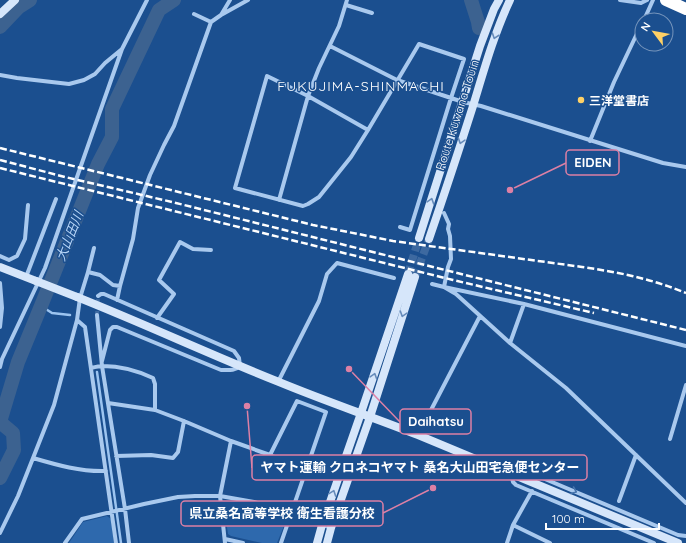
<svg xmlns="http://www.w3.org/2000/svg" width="686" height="543" font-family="Quicksand,'Noto Sans JP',sans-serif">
<rect width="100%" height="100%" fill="#1b4f8f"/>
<path fill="#2e69ad" d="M226 504 253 508 283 517 286 521 277 543H262L231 536 228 534 224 505Z
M107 516 111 519 114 543H69L83 522Z"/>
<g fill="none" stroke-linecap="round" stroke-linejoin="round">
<path stroke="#9cc4f0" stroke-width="2.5" d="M41 306 52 313 70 315
M97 372 121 543"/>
<path stroke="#3c6290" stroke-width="14" d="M471 0 478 22 479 28
M0 27 19 7 30 0
M0 478 14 450 13 433 0 422 18 362 41 306 98 164 112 137V109L159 10 174 0"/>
<path stroke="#3d69a0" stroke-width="4" stroke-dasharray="4 2" stroke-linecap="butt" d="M97 315 98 296"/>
<path stroke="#3d69a0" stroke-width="8" stroke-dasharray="8 4" stroke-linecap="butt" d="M408 274 419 238
M415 277 429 239"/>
<path stroke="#a9c9ee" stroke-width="4" d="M620 0 641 3 647 0
M346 5 372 13
M221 15 230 0
M644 20 653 0
M211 22 221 15 248 0
M330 46 397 80 463 102 481 106 663 163 686 167
M0 75 17 78 69 84 84 80 95 74 105 63 122 49
M368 130 308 96 267 76 235 188 303 206 308 204 319 197 351 157 368 130 419 44 464 59 451 98 410 230 400 227
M590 141 614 82 642 23
M279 200 308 96 319 68 339 26 347 0
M444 213 449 224 448 229 450 236 451 259 448 267 444 287 524 304 686 346
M0 256 9 260 17 256 25 239 28 205
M88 272 100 275 113 285 120 286
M26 277 56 199
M0 283 2 308 0 327
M432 284 444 287 456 294 510 343 566 388 686 503
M98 296 101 294H104L234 351 239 358 240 366C235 371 228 370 221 370L117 327H113L110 330 102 361
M117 300 120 286 133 239 138 208 150 175 164 145 174 126 211 22 194 14
M97 315 102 366 125 509 129 543
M157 318 174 294 159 280 180 242 193 249 211 250
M77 320 85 327 116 543
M510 343 524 304
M0 367 2 359 45 268 122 49 147 0
M91 368C95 367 99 366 103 366 120 366 138 371 153 378L155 384V410
M278 382 319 301 327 274 337 263 394 278
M108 403 155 410 184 421 231 441 270 455 306 470
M418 435 480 316
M670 439 686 385
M270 455 297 401 326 412 281 543
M116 456 151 455 173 458 178 452 184 421
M33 458C57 465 81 472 106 471
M619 501 636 455
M513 525 550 543
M0 533 18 496 54 405 77 320 80 298 88 272 94 248
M225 539 243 543
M65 543 82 519 144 504 178 497 195 496H220L254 502 291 513 331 528
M225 543 220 496 231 441
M507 543 513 525 532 491
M654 543 516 485 513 482 511 474 522 471 533 474 678 535 686 536"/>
<path stroke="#d6e6fa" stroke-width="8" d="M0 14 15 0
M419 238 480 46 494 9 499 0
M429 239C444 195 459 150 473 106 484 70 494 34 510 0
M0 267 36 281
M77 297C145 324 211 355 279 382 325 401 372 417 418 435L678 543
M317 543 322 525 361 413 408 274
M327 543 331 528 370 417 415 277"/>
<path stroke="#fff" stroke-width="12" d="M666 0 686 9"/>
<path stroke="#fff" stroke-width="2.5" stroke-dasharray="7 3" stroke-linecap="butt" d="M0 148 313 225 393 241 582 267C618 272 652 279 686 293
M0 160 65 177 172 202 686 330
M0 168 453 280 594 313"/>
<path stroke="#d6e6fa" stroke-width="8" d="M36 281 77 297"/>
</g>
<defs><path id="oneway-chevron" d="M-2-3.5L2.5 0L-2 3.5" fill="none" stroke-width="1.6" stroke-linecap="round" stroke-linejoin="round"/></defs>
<g stroke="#668bba">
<use href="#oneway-chevron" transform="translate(495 36) rotate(109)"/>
<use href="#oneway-chevron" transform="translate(461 141) rotate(108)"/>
<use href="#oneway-chevron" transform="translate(431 201) rotate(-72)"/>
<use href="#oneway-chevron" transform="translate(403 314) rotate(108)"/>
<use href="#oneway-chevron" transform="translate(374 376) rotate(-72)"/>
<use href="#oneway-chevron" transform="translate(333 493) rotate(-70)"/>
</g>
<use stroke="#4674ac" href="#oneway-chevron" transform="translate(574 491) rotate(23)"/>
<circle fill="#ffd166" stroke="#1b4f8f" stroke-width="1.5" cx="581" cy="100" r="4"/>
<g text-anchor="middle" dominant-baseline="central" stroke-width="3" stroke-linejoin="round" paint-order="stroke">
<g font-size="12" font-weight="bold" fill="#fff" stroke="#1b4f8f" text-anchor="start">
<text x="589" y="100">三洋堂書店</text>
</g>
<g font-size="12" fill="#fff" stroke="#1b4f8f">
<text transform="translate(457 115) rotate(-72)">Route Kuwana-Touin</text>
</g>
<g font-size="13" font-style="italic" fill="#b5d3f5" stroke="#1b4f8f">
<text transform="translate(69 236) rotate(-68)">大山田川</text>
</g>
<g font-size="14" letter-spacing="1" fill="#fff" stroke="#1b4f8f">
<text x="361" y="86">FUKUJIMA-SHINMACHI</text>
</g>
</g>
<path fill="none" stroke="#dd80a5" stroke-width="1.5" d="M510 190L566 163M349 369L400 422M247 406L252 468M433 488L383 513"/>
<g fill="#dd80a5" stroke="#1b4f8f" stroke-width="1.5">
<circle cx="510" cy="190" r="4"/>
<circle cx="349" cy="369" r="4"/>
<circle cx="247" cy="406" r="4"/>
<circle cx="433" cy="488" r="4"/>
</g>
<g fill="#1b4f8f" stroke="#dd80a5" stroke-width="1.5">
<rect x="566" y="150" width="53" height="25" rx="4"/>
<rect x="400" y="409" width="71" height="25" rx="4"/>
<rect x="252" y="455" width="335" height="25" rx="4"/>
<rect x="181" y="501" width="202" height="25" rx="4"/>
</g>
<g font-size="13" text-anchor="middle" font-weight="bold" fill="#fff">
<text x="593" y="167">EIDEN</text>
<text x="436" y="426">Daihatsu</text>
<text x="420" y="472">ヤマト運輸 クロネコヤマト 桑名大山田宅急便センター</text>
<text x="282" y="518">県立桑名高等学校 衛生看護分校</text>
</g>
<g transform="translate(654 32) rotate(302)"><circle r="19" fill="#1b4f8f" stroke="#7695bc"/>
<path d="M0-3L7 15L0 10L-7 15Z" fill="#ffd166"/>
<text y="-6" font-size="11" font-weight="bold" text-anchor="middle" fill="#ffffff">N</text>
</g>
<path d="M546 523v6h113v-6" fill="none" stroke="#ffffff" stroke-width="2"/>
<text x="552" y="523" font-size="12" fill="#ffffff" stroke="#1b4f8f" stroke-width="3" paint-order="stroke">100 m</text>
</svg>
